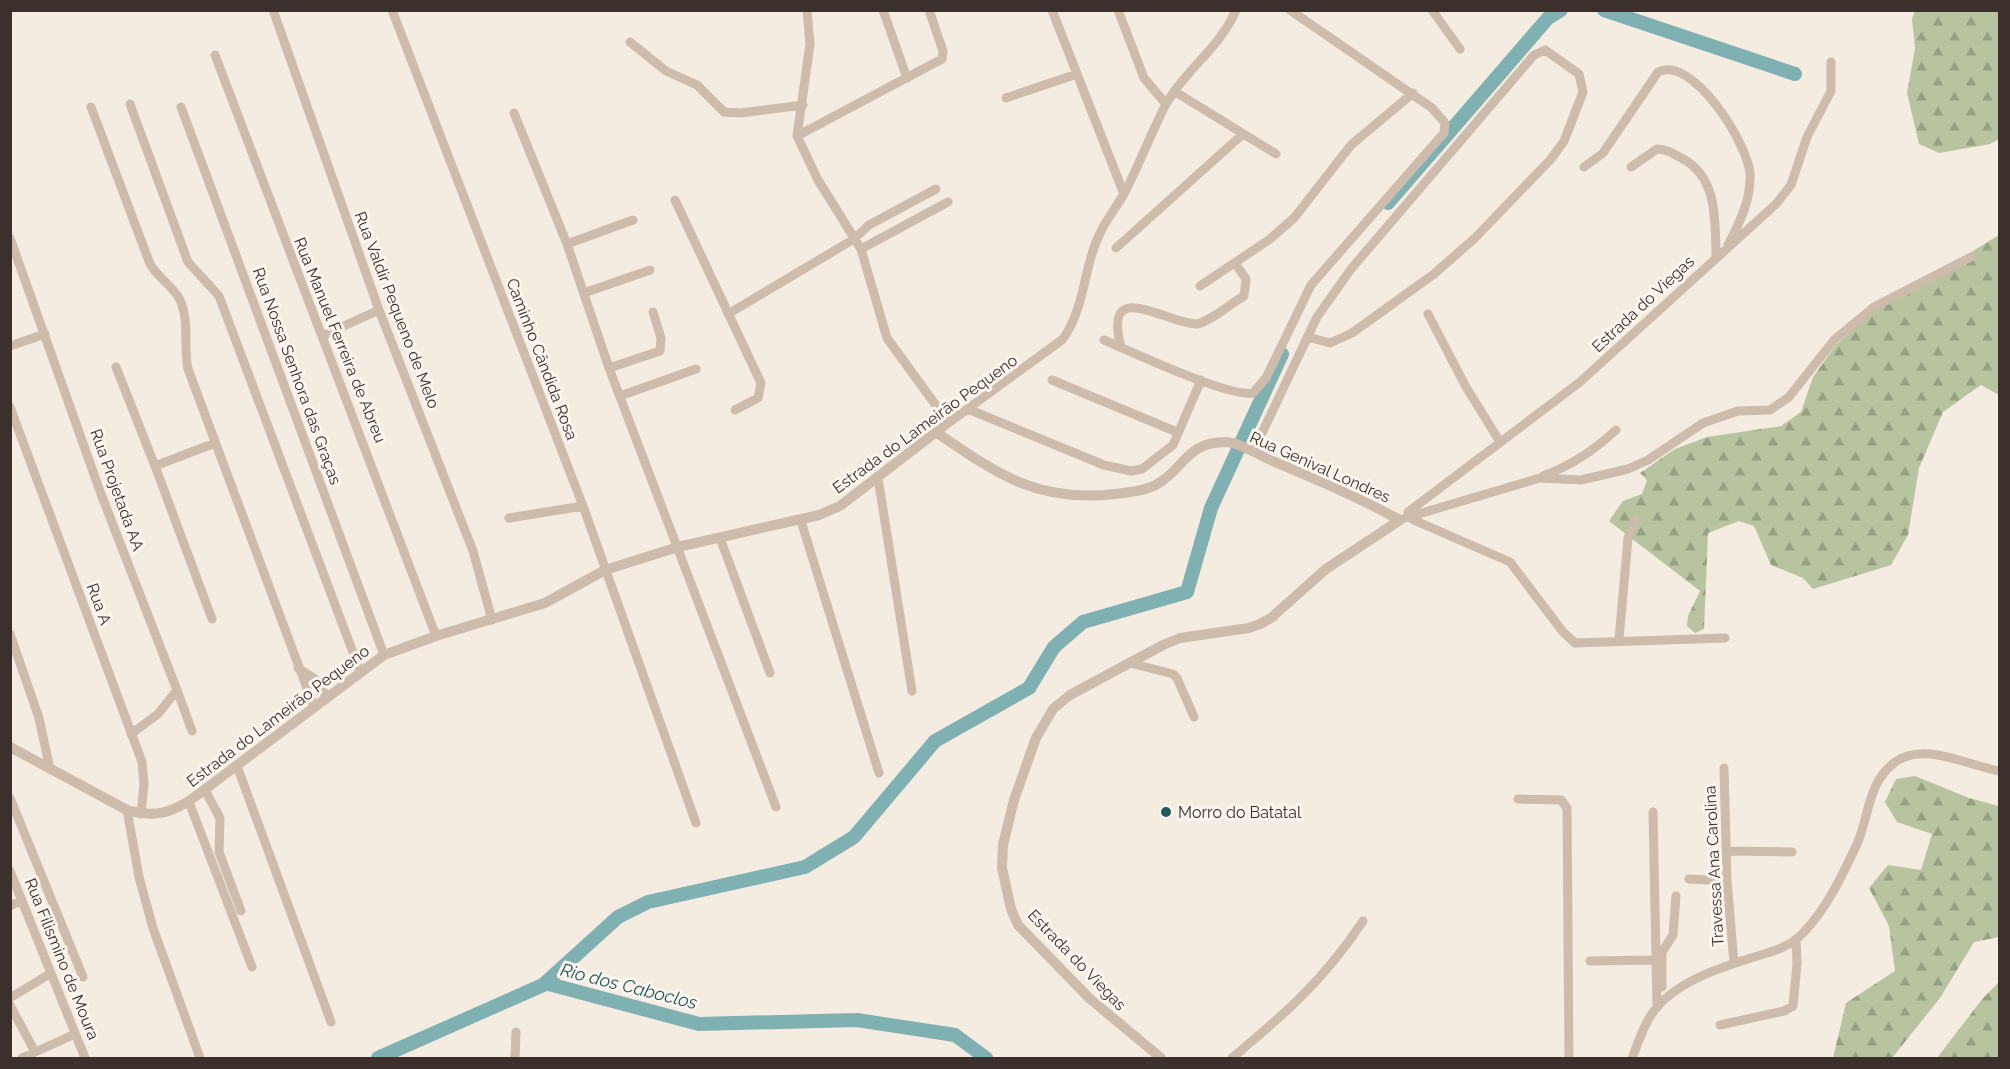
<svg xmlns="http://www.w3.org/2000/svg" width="2010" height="1069" font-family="Raleway,sans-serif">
<defs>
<pattern id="forest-firs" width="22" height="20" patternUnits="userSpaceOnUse" patternTransform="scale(1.5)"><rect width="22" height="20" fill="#b8c4a0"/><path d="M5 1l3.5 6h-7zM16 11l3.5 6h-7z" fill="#97a083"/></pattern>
</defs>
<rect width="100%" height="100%" fill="#f4ebe1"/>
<path fill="url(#forest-firs)" d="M1915 10 1999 11V139L1990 144 1939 153 1919 144 1907 93 1915 48 1912 19Z
M1999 235V395L1981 385 1943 412 1919 468 1908 535 1891 565 1813 589 1803 578 1771 565 1754 526 1739 521 1708 533 1704 629 1695 633 1687 626 1688 616 1700 591 1609 521 1623 501 1642 494 1647 480 1640 473 1675 449 1707 437 1781 426 1801 412 1813 377 1836 345 1869 315Z
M1915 776 1969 798 1999 806V937L1974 942 1940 998 1892 1058H1833L1846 1003 1895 971 1889 926 1869 888 1888 865 1921 870 1932 834 1897 822 1885 802 1896 779Z
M1999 982V1058H1937L1983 998Z"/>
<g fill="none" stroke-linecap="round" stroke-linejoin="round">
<path stroke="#7fb0b2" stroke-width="14" d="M1604 10 1795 74
M1388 203 1548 18 1561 10
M545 983 699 1024 857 1020 955 1035 986 1058
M378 1058 543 985 618 917 648 902 805 867 854 837 935 741 1029 688 1054 647 1083 622 1187 592 1211 508 1282 354"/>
<path stroke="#cdbbac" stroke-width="9" d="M273 10 379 310 473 551 492 620
M392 10 583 506 696 823
M807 10 810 44 797 136 818 180 861 249 887 338 948 422
M883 10 907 78
M1052 10 1124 194
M1118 10 1144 78 1166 104
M1432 10 1460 49
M630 42 666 71 697 85 724 112 741 113 803 105
M215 55 436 636
M1174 91 1276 154
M1006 98 1077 74
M130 104 188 262 219 296 360 671
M91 107 150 264C158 278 173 286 180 300 190 322 183 346 188 369L314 707
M181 107 384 655
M514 113 567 244 609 368 776 807
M797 136 942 59 943 51 929 10
M1584 167 1603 153 1658 72C1693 55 1748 144 1750 174 1751 200 1740 222 1728 245
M1631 167 1657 149C1667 149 1674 154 1683 159 1718 178 1715 221 1716 256
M675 200 761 383 758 398 735 410
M10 238 101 494 177 690 158 714 131 734
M567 244 633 220
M1116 248 1243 134
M861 249 948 202
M1200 286 1270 239 1294 218 1351 145 1413 93
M584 293 650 270
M728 314 854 239 869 225 936 189
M1428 314 1466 387 1500 442
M324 335 379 310
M1104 340C1130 351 1230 398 1253 393L1266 378 1311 285 1444 133 1445 123 1432 108 1290 10
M10 346 45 334
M1121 347C1102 275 1166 324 1197 324 1211 321 1230 304 1244 296L1246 279 1235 263
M116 367 155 466
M609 368 660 351 661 338 653 312
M1052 380 1177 432
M620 396 696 369
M10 407 142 762 144 784 141 814
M968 409 1104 465 1131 471 1142 469 1173 445 1201 380
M936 432 1063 339C1086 306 1083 266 1101 231 1108 217 1118 205 1125 192 1140 163 1151 133 1166 104 1185 70 1220 48 1236 10
M1253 452 1317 317 1351 269 1534 55 1545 50 1579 74 1583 92 1564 141 1551 159 1475 238 1434 274 1352 333 1330 343 1308 337
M1543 476C1572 465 1593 451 1616 430
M878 478 912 691
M509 518 583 506
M1405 518 1540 478 1581 480 1628 469 1648 460 1703 423 1738 411 1770 410 1789 397 1834 340 1874 307 1971 257
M801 521 879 773
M720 538 770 673
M212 619 155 466 215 443
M10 634 39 718 50 769
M1725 638 1575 643 1563 632 1510 562 1416 521 1409 517 1408 512 1580 382 1776 204 1791 185 1807 137 1831 91V62
M1619 639 1628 538 1635 520
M1130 663 1173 674 1177 678 1194 717
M298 668 315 679 327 697
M177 690 192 731
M237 766 331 1022
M1724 768 1727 881 1734 963
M205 790 220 818 219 852 241 911
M10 798 83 977
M1518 799 1561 800 1567 808 1569 1058
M189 802 252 967
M127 810 139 877 153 928 200 1058
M1653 812 1657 1007
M1726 851 1792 852
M10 871 85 1058
M1689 879 1727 881
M10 906 22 900
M1590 961 1654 960
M1662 987V952L1673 935 1676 896
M10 998 51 973
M10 1005 35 1052
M1720 1025 1784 1011 1793 1006 1797 963 1796 940
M22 1058 75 1034
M515 1058 516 1032
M1232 1058C1285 1014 1324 980 1363 921
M1632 1058C1639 1041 1645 1020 1658 1006 1681 980 1722 967 1754 957 1771 952 1790 947 1803 933 1826 910 1843 874 1857 844 1869 817 1868 782 1894 763 1923 740 1968 766 2000 771"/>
<path stroke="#cdbbac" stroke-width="10" d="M10 747 127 810C155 818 173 813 196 796L384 655 436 636 545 603 605 570 678 547 819 515 840 506 936 432C997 474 1037 503 1115 494 1130 492 1146 491 1159 483 1185 467 1187 442 1226 442 1240 443 1256 453 1268 459 1313 478 1358 497 1400 520
M1161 1058 1089 998 1018 925 1011 909 1002 868 1003 845 1014 800 1036 738 1053 709 1070 695 1163 645 1180 638 1249 628 1260 624 1271 618 1326 569 1400 520"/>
</g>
<circle fill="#1f5a5e" stroke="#fbf5ee" stroke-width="2" cx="1166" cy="812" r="6"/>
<g text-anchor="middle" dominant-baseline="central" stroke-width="6" stroke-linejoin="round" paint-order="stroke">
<g font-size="16" fill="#3b302b" stroke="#fbf5ee">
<text transform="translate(1643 304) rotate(-43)">Estrada do Viegas</text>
<text transform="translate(397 310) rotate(69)">Rua Valdir Pequeno de Melo</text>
<text transform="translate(340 340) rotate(68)">Rua Manuel Ferreira de Abreu</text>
<text transform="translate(542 359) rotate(69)">Caminho Cândida Rosa</text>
<text transform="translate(297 376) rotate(70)">Rua Nossa Senhora das Graças</text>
<text transform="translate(925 424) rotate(-36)">Estrada do Lameirão Pequeno</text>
<text transform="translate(1320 467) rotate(24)">Rua Genival Londres</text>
<text transform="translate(117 490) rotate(70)">Rua Projetada AA</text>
<text transform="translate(99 604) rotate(70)">Rua A</text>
<text transform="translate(278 716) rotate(-37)">Estrada do Lameirão Pequeno</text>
<text transform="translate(1714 866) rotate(-93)">Travessa Ana Carolina</text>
<text transform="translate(62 959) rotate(68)">Rua Filismino de Moura</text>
<text transform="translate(1077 960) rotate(46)">Estrada do Viegas</text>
</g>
<g font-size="16" fill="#3b302b" stroke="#fbf5ee" text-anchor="start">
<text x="1178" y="812">Morro do Batatal</text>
</g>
<g font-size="18" font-style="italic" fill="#1f5a5e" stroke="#fbf5ee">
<text transform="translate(629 986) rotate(14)">Rio dos Caboclos</text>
</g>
</g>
<rect width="2010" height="1069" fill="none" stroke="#3b302b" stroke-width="24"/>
</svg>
